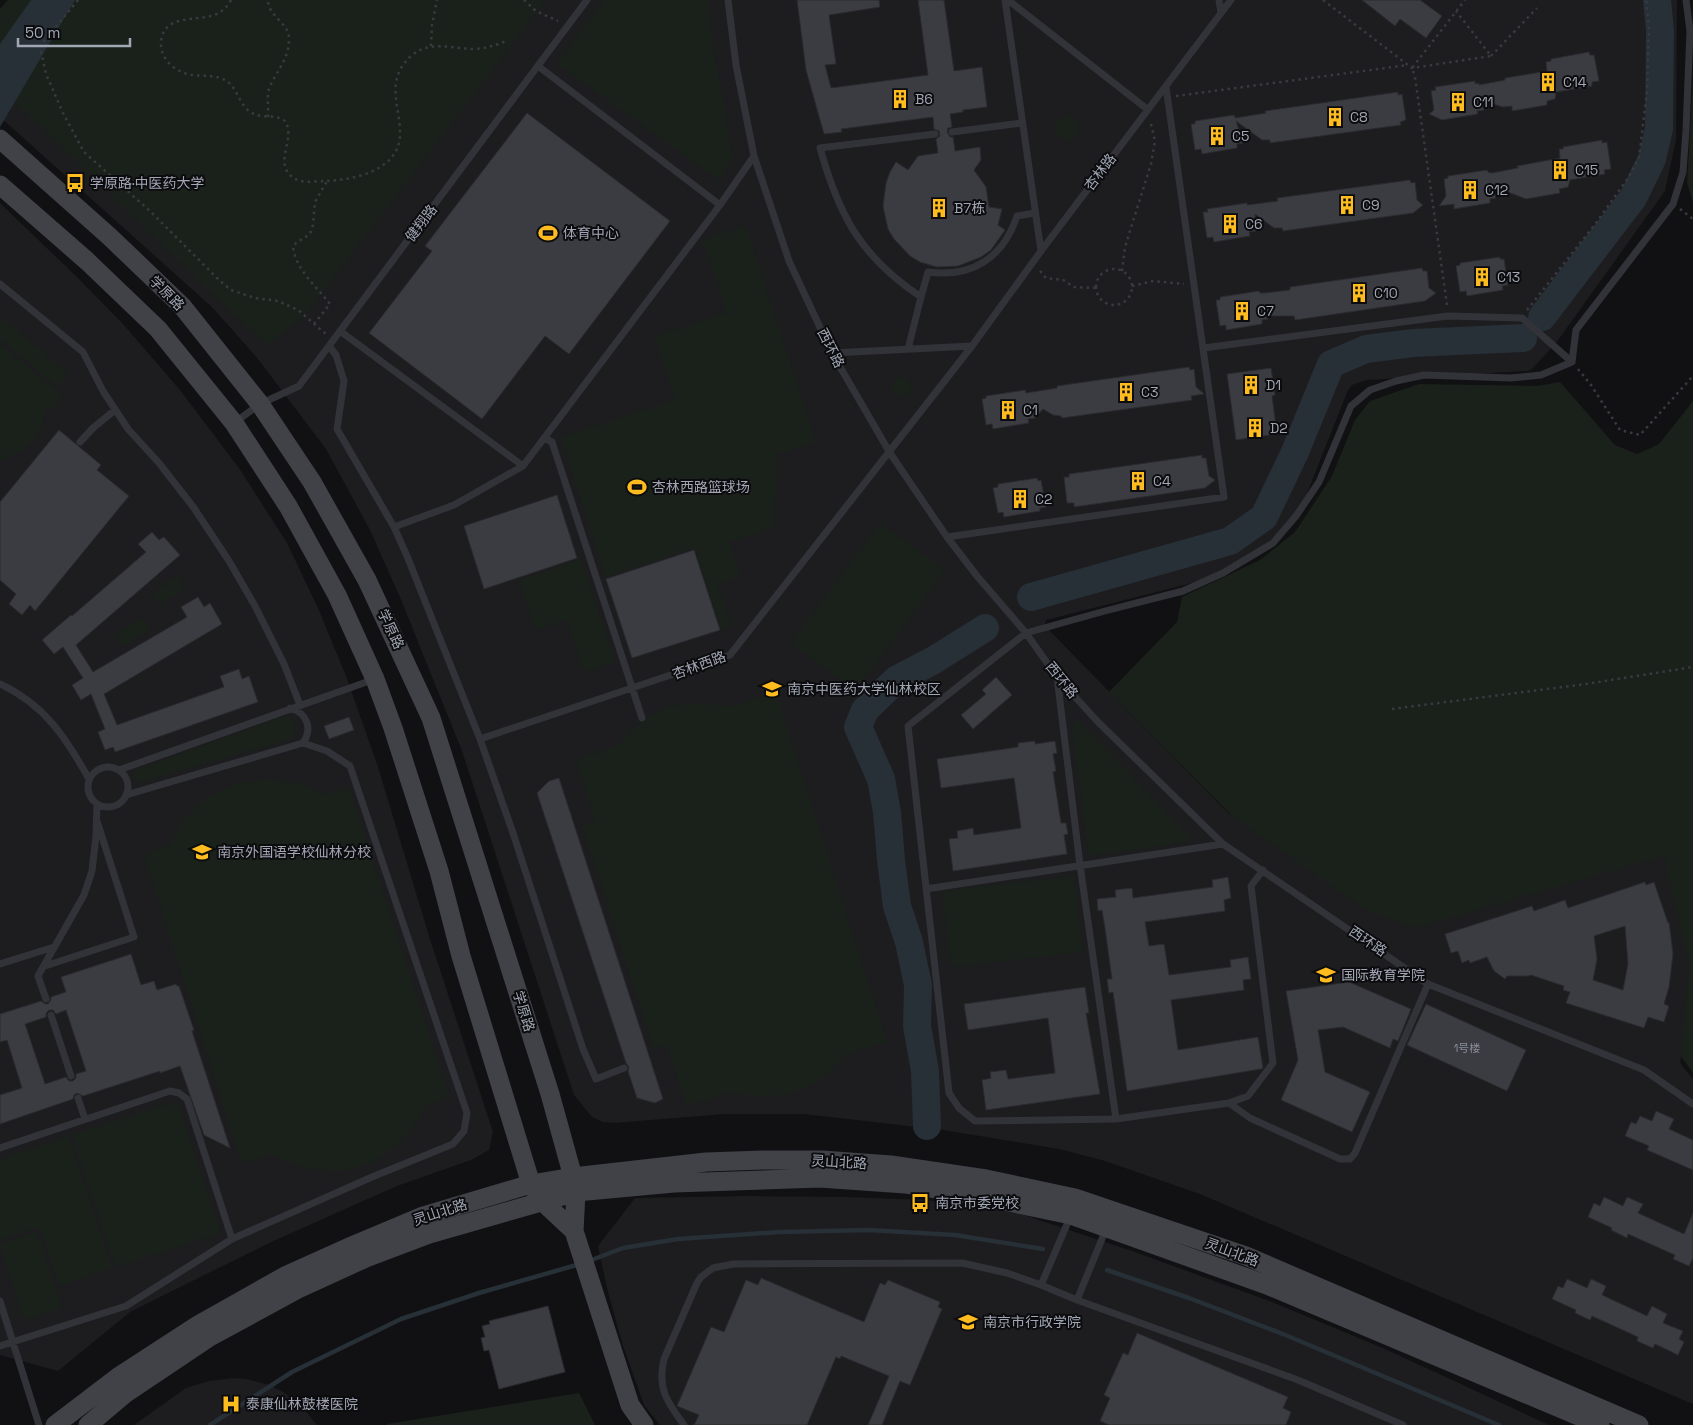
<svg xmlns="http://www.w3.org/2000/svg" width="1693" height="1425" font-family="'Space Grotesk','Noto Sans SC',sans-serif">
<rect width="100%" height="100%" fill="#111113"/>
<path fill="#1d1d20" d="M23 0H1677L1676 140 1665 191 1556 343 1532 369 1528 371 1367 380 1352 385 1348 390 1308 491 1290 524 1245 562 1200 581 1046 620 1045 624 1046 627 1228 813 1388 915 1661 840 1693 898 1692 1015 1680 1062 1682 1066 1693 1079V1404L1200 1194 1105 1161 1059 1149 943 1130 804 1114H724L614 1123 603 1122 592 1117 574 1095 462 751 402 602 370 530 326 449 258 359 213 308 0 117Z
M0 203 79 279 123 324 180 390 239 468 287 543 318 608 346 676 378 767 429 936 493 1132 489 1150 471 1160 397 1186 269 1243 130 1312 58 1371 0 1355Z
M747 1196 844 1197 927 1200 1015 1212 1132 1251 1272 1302 1385 1349 1549 1425H660L644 1405 622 1343 607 1288 598 1246 635 1198Z
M234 1378 246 1379 269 1385 283 1392 303 1408 317 1425H134L186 1388 209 1381Z"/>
<path fill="#19211a" d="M8 0H546L305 315 267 346 0 88V9Z
M604 0H708L714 54 725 107 732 159 719 180 557 64Z
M1693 79V203L1687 183Z
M1055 128a12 12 0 1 1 24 0a12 12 0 1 1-24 0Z
M746 226 816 442 778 454 774 522 775 527 729 542 740 576 718 584 732 626 721 629 695 548 606 577 561 437 675 400 655 336 727 313 703 239Z
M0 316 69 374 57 387 0 339Z
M0 344 63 396 52 409 46 405C44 434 28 452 0 460Z
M892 387a10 10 0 1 1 20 0a10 10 0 1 1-20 0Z
M1560 382 1615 445 1637 454 1659 444 1693 401V1073L1681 1056 1689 964 1664 856 1415 928 1368 911 1232 816 1109 692 1177 622 1182 597 1260 560 1295 532 1332 476 1355 420 1370 401 1419 384 1537 386Z
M880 523 945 570 856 691 791 643Z
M581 559 615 662 584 672 567 620 535 630 519 580Z
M177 576 185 588 160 605 151 594Z
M142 618 150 629 124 646 116 634Z
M776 693 887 1042 846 1054 829 1073 819 1081 796 1092 783 1095 756 1097 730 1092 687 1106 667 1045 654 1049 582 825 595 820 576 760 618 745 636 726 657 712 669 707 681 704 706 703 730 707Z
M281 717 289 718 295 724V733L289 740 140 782 137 781 133 777 136 770Z
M1078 720 1194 841 1089 856 1072 727Z
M266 779 297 783 325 794 349 787 449 1097 426 1105C395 1169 335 1189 272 1154L242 1164 144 855 169 845 185 818 208 797 236 784Z
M1074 876 1083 952 951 967 942 891Z
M177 1101 221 1233 116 1267 72 1135Z
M69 1137 112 1268 59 1286 40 1227 0 1240V1159Z
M37 1232 62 1308 24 1320 0 1244Z
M579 1393 595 1425H387V1424Z"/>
<path fill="#272f37" d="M31 0H75L0 127V44Z"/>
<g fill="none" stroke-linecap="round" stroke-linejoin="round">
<path stroke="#272f37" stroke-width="4.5" d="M589 1261 623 1248 678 1239 780 1232 869 1230 955 1235 1043 1249
M1107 1270 1189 1298 1283 1334 1499 1425
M210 1425 292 1372 401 1319 479 1293 580 1264"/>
<path stroke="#272f37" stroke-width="28" d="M1542 317 1633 198 1652 159 1659 129 1660 31 1657 0
M1031 597 1230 541 1264 517 1295 452 1331 364 1366 349 1413 343 1523 338
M927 1126 925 1071 917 1026 918 985 909 942 897 906 891 860 887 812 881 779 858 727 865 710 896 680 934 660 985 628"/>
</g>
<path fill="#3a3c41" stroke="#2b2b2f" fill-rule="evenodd" d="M797 0H879L880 7 829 15 836 64 825 65 831 88 928 75 918 0H944L954 71 982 67 987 107 963 110V112L950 114 952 127 948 128 947 132 950 137H953L955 151 980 147 981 160 974 170 986 187 989 207 1002 209 998 225 1005 230 991 250 981 257 958 266 937 267 920 262 910 256 894 239 888 229 883 206 886 183 890 172 896 162 908 170 918 156 938 153 936 139 940 136 939 131 934 129 933 117 841 129 842 132 824 134 806 70Z
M1362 0H1420L1442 16 1426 38 1400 19 1395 26Z
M1589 52 1590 55H1594L1599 81 1592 82V86L1556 92 1555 99 1547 101V105L1512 111V106L1503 107 1480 100 1484 110 1477 111 1478 114 1442 120 1429 114 1434 110 1431 91 1436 90 1435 87 1475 81V84L1479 83V85L1505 80V78L1547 71 1546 62 1551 61V59Z
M1398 92V95L1402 94 1406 120 1400 122 1401 125 1270 143V140H1262L1236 121 1243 143 1237 144V148L1202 154 1201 149 1195 150 1191 124H1195V121L1234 115 1235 118 1266 113 1265 111Z
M527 113 670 221 569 354 545 336 482 419 369 333 432 251 425 246Z
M1602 140V143L1607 142 1611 169 1604 170 1605 174 1570 180 1568 187 1559 189 1560 193 1526 199 1492 186 1496 198 1490 199V203L1454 209V204L1439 206 1446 196 1444 179 1448 178V176L1487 170 1488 172 1492 173 1518 168 1517 166 1560 158 1559 149H1563V147Z
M1410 180 1411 183 1415 182 1417 200 1423 205 1413 213 1283 231 1282 228H1274L1255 214 1256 231 1249 232 1250 236 1214 242 1213 237 1207 238 1203 212H1208L1207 209 1247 203V205L1255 204 1278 201 1277 198Z
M1500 257V259H1504L1508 285 1502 286 1503 290 1467 296 1466 291 1460 292 1456 266 1460 265V263Z
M1422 268 1423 271H1427L1429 288 1436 293 1425 301 1295 320 1294 316H1267L1268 319 1262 320V324L1226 330V325L1220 326 1216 300H1220V297L1259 291 1260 293H1264L1290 290V287Z
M1189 367 1190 370 1194 369 1196 387 1204 394 1191 396 1192 400 1062 418 1061 416 1053 415 1043 409 1035 418 1028 419 1029 423 993 429 992 424 986 425 982 399 986 398V396L1025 390 1026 393 1057 388V386Z
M1271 368 1275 395 1272 396 1277 434 1236 440 1227 374Z
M59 430 101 465 97 470 129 496 35 611 30 605 22 615 9 604 16 594 0 580V502Z
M1202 455V458H1206L1209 476 1215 480 1205 488 1074 507V503H1067L1064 477H1069V474Z
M1037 478 1038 481 1041 480 1046 507 1040 508V511L1004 517 1003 512 998 513 993 488 998 487V484Z
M557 495 577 558 484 589 464 526Z
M152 532 159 540 164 537 180 555 76 645 93 672 187 617 181 607 198 597 204 607 210 603 222 624 104 694 117 725 224 687 220 676 239 669 242 679 249 676 258 702 115 752 113 747 105 750 98 732 105 729 91 694 81 700 72 685 83 678 63 647 54 654 42 640 71 615 72 616 146 552 138 544Z
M694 550 720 630 632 658 606 579Z
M996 677 1012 695 973 729 961 715 986 694 982 690Z
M349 717 354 730 329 739 324 726Z
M1035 741V744L1055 741 1057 753 1053 754 1056 771 1053 772 1061 823H1066L1068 834 1064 835 1067 854 953 871 949 839 958 838 957 831 973 828 974 835 1021 828 1014 778 941 788 937 759 1018 747V743Z
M559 778 663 1099 655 1103 637 1098 628 1071 629 1067 626 1063 537 793 549 781Z
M1228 877 1231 898 1224 900 1225 911 1145 922 1149 946 1164 944 1169 975 1231 967 1230 960 1248 957 1251 979 1243 980 1244 990 1171 1000 1178 1050 1258 1037 1263 1068 1261 1069 1127 1091 1113 992 1109 993 1107 979H1112L1105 928 1102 910 1098 911 1097 899 1116 897 1115 890 1132 888 1133 898 1213 887 1212 880Z
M1645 882 1646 885 1654 882 1668 923 1669 922 1673 954 1669 987 1664 1004 1669 1006 1664 1022 1648 1017 1644 1028 1566 1003 1570 992 1563 990 1564 986 1531 975 1528 976H1507L1505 979 1494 971 1487 957 1470 963 1469 960 1462 963 1458 951 1451 953 1445 934 1532 906 1534 911 1565 900 1568 908ZM1625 926 1628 964 1623 990 1593 980 1597 959 1594 936Z
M131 954 141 985 154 981 157 990 176 984 177 986H179L194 1030 192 1031 230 1148 204 1135 180 1066 160 1073V1071L83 1096 77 1093 74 1095 73 1099 0 1124V1095L22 1088 7 1040 0 1042V1014L41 1001 45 1004H48L51 1000V997L66 992 61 977ZM49 1010H53L56 1014 66 1010 86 1071 76 1074V1078L73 1081H69L66 1077 45 1084 25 1024 46 1017V1013Z
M1349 982 1411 1009 1398 1041 1393 1039 1390 1048 1343 1027 1318 1030 1325 1072 1370 1092 1352 1132 1281 1100 1298 1060 1286 991Z
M1085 987 1089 1013H1086L1100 1094 986 1110 982 1080 991 1078 990 1072 1006 1070 1008 1079 1055 1073 1048 1018 968 1030 964 1004Z
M1426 1004 1526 1050 1507 1091 1407 1045Z
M1656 1111 1674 1119 1669 1129 1693 1140V1170L1647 1150 1649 1146 1625 1136 1631 1122 1636 1124 1640 1116 1652 1121Z
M1604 1197 1623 1206 1627 1197 1643 1204 1638 1213 1684 1234 1693 1213V1258L1689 1266 1673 1259 1675 1255 1628 1234 1627 1238 1611 1230 1612 1228 1588 1217 1594 1203 1600 1206Z
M761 1278 864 1322 880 1283 885 1285 888 1280 940 1302 938 1307 942 1309 910 1385 900 1381 882 1425H868L889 1376 841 1356 840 1359 836 1357 807 1425H694L699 1415 677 1406 711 1327 724 1332 746 1280 758 1285Z
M1567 1279 1587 1288 1591 1279 1606 1286 1602 1295 1647 1316 1652 1306 1667 1314 1663 1323 1683 1331 1679 1339 1684 1342 1678 1355 1655 1344 1653 1348 1637 1341 1638 1337 1592 1316 1590 1320 1575 1313 1576 1310 1552 1299 1558 1286 1563 1288Z
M548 1306 565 1372 499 1389 489 1350 484 1351 481 1338 485 1337 482 1326 490 1324 489 1321Z
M1137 1333 1288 1397 1283 1408 1291 1412 1286 1425H1109L1100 1421 1110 1398 1104 1395 1123 1353 1128 1355Z"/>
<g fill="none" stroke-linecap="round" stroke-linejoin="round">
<path stroke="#383a3f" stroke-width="2.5" stroke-dasharray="2.5 4" stroke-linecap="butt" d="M78 0 40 46 46 74 63 113 84 152 150 211 220 281 231 290 255 298 278 301 298 310 326 334
M231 0C227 7 222 12 214 15 195 22 160 13 161 46 162 57 169 65 178 70 192 79 209 73 223 79 236 84 238 102 249 111 260 120 275 113 285 121 296 138 275 160 290 175 299 185 314 181 326 181 353 180 398 171 400 136 401 107 384 82 410 57 429 39 452 49 475 49 487 48 497 45 508 40
M524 0 536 11 558 21
M1323 0 1412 68 1491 56 1456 11
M431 46 432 25 437 0
M1491 56 1537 8
M1176 96 1408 65
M268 117C269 108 266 95 270 86 277 71 289 58 289 40 290 22 269 19 268 0
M1680 209 1693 219
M1096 287a18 18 0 1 1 36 0a18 18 0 1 1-36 0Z
M1040 271 1046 278 1063 280 1074 287 1096 288
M1122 271 1125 247 1151 164 1155 141 1151 124
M1132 286 1153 281 1184 284
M1447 305 1415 77 1412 68 1465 0
M1527 310 1596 223 1628 178 1639 158 1647 91 1649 29 1646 0
M314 324 330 304C316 286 296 270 293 247L296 243 310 234 313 225 315 202 327 181
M1578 369 1591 385 1620 430 1640 435 1693 376
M1392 709 1586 684 1693 667"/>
<path stroke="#323338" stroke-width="7" d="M728 0 736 65 754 156 789 261 832 353 890 453 947 537 977 576 1026 633 1057 677 1097 721 1223 844 1428 984 1644 1070 1693 1104
M1005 0 1041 251
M1008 0 1147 109
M1219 0 1221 13
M538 66 720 205
M952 132 1022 123
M935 134 820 148C839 216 861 257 921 297L928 272C972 278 1003 258 1017 216L1035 213
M0 284 83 352 103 391 128 429 159 463 194 508 229 561 255 606 284 664 300 705
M340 331 523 466
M329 346 336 355 344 381 337 429 394 527 407 556 480 739 513 833 583 1049 596 1079 624 1068
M1203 348 1448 316 1522 318 1572 362
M908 349 921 297
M832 353 972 346
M234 423 260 404 299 386 587 0
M544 438 552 442 642 718
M80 442 93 428 115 410
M394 527 454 505 523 466 720 205 754 156
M947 537 1224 497 1166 87
M1057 677 1080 865 1116 1119
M0 684C45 705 66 738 89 779
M480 739 730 655 972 346 1041 251 1231 0
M88 787a20 20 0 1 1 40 0a20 20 0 1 1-40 0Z
M119 770 375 679
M126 795 303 743C313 728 307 713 290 708
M1263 870 1251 886 1273 1063 1248 1096 1229 1103 1116 1119 975 1121 959 1108 949 1093 908 726 1026 633 1105 611 1183 591 1223 573 1273 543 1296 516 1319 482 1351 406 1370 390 1396 381 1424 375 1511 378 1541 375 1572 362 1576 330 1673 204 1683 172 1686 130 1690 31 1686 0
M926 889 1223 844
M0 964 54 947
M45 966 134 937 97 821
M46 999 38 976 84 895 92 871 96 836 97 804
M51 1015 71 1076
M78 1098 85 1119
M1229 1103 1250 1118 1340 1159H1350L1355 1153 1428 984
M0 1148 170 1091 179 1093 187 1099 232 1239
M1071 1215 1041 1285 1077 1300 1106 1229
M1077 1300 1298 1380 1403 1425
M0 1301 39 1425
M0 1346 126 1306 232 1239 372 1177 453 1144 464 1131 467 1113 350 766 327 751 303 743
M684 1425C667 1402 657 1388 664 1359L697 1283 701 1277 713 1268 733 1264 962 1263 1007 1273 1041 1285"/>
<path stroke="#404248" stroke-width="19" d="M0 139 110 237 182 306 260 404 312 482 367 580 431 718 550 1094 573 1177 576 1192 574 1231 630 1405 644 1425
M0 185 87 261 158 329 234 423 288 506 337 595 375 679 393 728 439 871 461 956 531 1184 543 1202 574 1231
M55 1425 118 1377 198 1325 285 1276 354 1245 423 1216 531 1184 573 1177 706 1162 763 1160H822L891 1165 986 1179 1075 1198 1246 1256 1639 1425
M88 1425 126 1393 208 1338 300 1288 368 1257 429 1234 576 1192 674 1183 820 1178 905 1184 990 1198 1071 1215 1267 1285 1600 1425"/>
</g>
<defs>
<g id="building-bare" transform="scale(1.5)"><path d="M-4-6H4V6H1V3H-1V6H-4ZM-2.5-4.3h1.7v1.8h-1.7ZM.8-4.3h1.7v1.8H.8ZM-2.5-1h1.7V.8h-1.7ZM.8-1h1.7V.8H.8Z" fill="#febc1e" stroke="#0c0c0e" stroke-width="2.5" paint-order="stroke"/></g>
<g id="bus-bare" transform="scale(1.5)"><path d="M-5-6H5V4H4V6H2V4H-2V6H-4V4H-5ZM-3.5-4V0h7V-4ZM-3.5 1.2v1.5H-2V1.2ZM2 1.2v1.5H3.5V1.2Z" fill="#febc1e" stroke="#0c0c0e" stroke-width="2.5" paint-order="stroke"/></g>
<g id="stadium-bare" transform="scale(1.5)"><path d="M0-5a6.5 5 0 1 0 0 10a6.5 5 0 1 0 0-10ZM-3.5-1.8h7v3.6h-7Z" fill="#febc1e" stroke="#0c0c0e" stroke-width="2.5" paint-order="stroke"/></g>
<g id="university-bare" transform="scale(1.5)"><path d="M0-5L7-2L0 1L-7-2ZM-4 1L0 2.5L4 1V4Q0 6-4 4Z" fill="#febc1e" stroke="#0c0c0e" stroke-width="2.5" paint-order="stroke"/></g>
<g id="school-bare" transform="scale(1.5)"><path d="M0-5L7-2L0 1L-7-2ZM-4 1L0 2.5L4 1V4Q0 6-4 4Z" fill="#febc1e" stroke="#0c0c0e" stroke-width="2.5" paint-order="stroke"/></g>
<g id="hospital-bare" transform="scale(1.5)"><path d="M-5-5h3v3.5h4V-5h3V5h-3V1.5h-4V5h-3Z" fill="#febc1e" stroke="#0c0c0e" stroke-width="2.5" paint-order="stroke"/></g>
</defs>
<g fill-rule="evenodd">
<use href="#building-bare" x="1548" y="82"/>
<use href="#building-bare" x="900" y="99"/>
<use href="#building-bare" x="1458" y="102"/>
<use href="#building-bare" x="1335" y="117"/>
<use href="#building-bare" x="1217" y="136"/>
<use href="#building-bare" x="1560" y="170"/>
<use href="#bus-bare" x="75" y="183"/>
<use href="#building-bare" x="1470" y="190"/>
<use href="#building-bare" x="1347" y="205"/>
<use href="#building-bare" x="939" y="208"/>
<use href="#building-bare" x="1230" y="224"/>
<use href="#stadium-bare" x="548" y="233"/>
<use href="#building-bare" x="1482" y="277"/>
<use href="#building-bare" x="1359" y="293"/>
<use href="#building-bare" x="1242" y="311"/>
<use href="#building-bare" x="1251" y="385"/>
<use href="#building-bare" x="1126" y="392"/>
<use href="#building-bare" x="1008" y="410"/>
<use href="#building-bare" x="1255" y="428"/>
<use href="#building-bare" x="1138" y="481"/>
<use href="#stadium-bare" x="637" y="487"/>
<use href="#building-bare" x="1020" y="499"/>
<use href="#university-bare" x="772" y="689"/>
<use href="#school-bare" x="202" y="852"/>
<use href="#school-bare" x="1326" y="975"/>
<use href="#bus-bare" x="920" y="1203"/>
<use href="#school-bare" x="968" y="1322"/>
<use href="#hospital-bare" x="231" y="1404"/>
</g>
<g text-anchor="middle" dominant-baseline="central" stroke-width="4" stroke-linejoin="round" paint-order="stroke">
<g font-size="11" fill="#878c98">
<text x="1467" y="1048">1号楼</text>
</g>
<g font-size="14" fill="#a1a7b5" stroke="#0c0c0e" text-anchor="start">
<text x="1563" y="82">C14</text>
<text x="915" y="99">B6</text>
<text x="1473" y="102">C11</text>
<text x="1350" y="117">C8</text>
<text x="1232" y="136">C5</text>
<text x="1575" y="170">C15</text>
<text x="90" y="183">学原路·中医药大学</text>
<text x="1485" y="190">C12</text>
<text x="1362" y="205">C9</text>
<text x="954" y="208">B7栋</text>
<text x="1245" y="224">C6</text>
<text x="563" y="233">体育中心</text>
<text x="1497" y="277">C13</text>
<text x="1374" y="293">C10</text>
<text x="1257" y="311">C7</text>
<text x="1266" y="385">D1</text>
<text x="1141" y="392">C3</text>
<text x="1023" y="410">C1</text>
<text x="1270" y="428">D2</text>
<text x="1153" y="481">C4</text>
<text x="652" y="487">杏林西路篮球场</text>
<text x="1035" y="499">C2</text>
<text x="787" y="689">南京中医药大学仙林校区</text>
<text x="217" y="852">南京外国语学校仙林分校</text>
<text x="1341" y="975">国际教育学院</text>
<text x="935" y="1203">南京市委党校</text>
<text x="983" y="1322">南京市行政学院</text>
<text x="246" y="1404">泰康仙林鼓楼医院</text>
</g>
<g font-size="14" fill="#a1a7b5" stroke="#0c0c0e">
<text transform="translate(1100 172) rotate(-53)">杏林路</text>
<text transform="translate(421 223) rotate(-53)">健翔路</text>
<text transform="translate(167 293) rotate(45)">学原路</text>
<text transform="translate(831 348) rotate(63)">西环路</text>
<text transform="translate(391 629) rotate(65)">学原路</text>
<text transform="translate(699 665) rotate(-20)">杏林西路</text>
<text transform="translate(1062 680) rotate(51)">西环路</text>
<text transform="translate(1368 941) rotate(34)">西环路</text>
<text transform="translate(524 1011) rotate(73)">学原路</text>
<text transform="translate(839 1162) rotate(3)">灵山北路</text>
<text transform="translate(440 1212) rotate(-18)">灵山北路</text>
<text transform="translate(1232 1252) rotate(20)">灵山北路</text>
</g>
</g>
<path d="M18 38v8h112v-8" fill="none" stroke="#a1a7b5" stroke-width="2.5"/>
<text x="25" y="38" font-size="15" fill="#a1a7b5" stroke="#0c0c0e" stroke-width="4" paint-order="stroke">50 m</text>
</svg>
